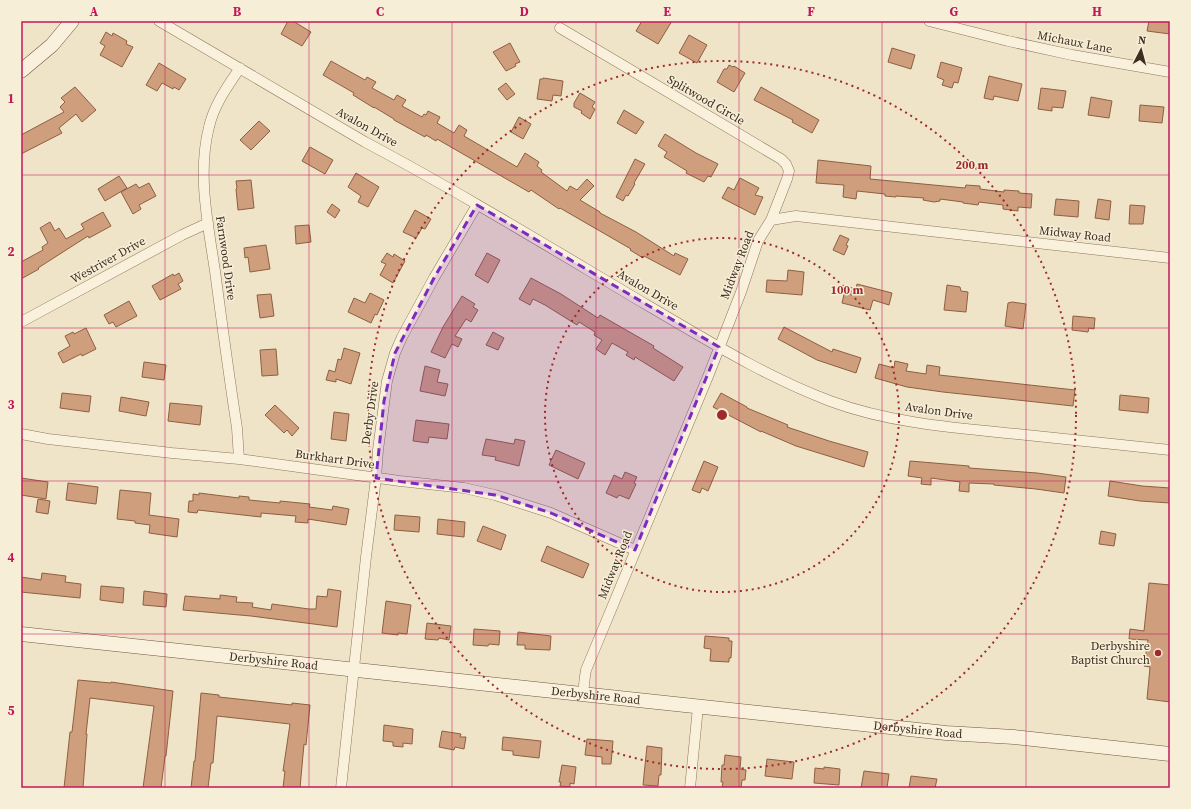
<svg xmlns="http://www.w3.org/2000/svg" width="1191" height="809" font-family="'Source Serif 4',serif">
<rect width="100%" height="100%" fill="#f0e4c8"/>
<path fill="#cf9f7d" stroke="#8d5f41" d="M288 21H293L311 32 302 46 281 34Z
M642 21H672L658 44 636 31Z
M1149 21H1170V34L1147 31Z
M106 32 112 36 113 33 127 41 126 44 133 47 122 67 100 55 105 46 100 43Z
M689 35 707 45 697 63 679 53Z
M510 43 520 62 515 64 516 66 506 71 493 52Z
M892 48 915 55 911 69 888 62Z
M331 61 365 80 367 77 376 82 372 88 394 100 397 95 406 100 402 106 422 117 424 114 426 115 428 111 440 117 437 123 454 133 459 125 467 130 464 136 517 167 525 153 539 162 537 166 542 170 541 172 567 191 570 186 577 190 587 179 594 186 580 200 600 212V213L636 232 674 256 675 253 688 259 680 275 644 256 643 258 630 250 631 249 560 208 559 209 531 190 529 192 437 139 436 141 426 135 425 137 394 120V119L374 107V108L353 95 354 93 323 75Z
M941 62 962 68 958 83 954 82 952 88 942 85 944 80 937 77Z
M159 63 186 79 179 90 174 87 173 89 162 83 157 91 146 85Z
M729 65 733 67 734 66 745 73 734 92 717 82 724 69H727Z
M989 76 1022 84 1018 101 994 96 993 100 984 98Z
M543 78 563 81 561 96 553 95 552 101 537 99 540 79H543Z
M506 83 515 94 507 100 498 89Z
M75 87 96 110 82 122 76 114 59 128 62 133 21 154V135L64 112 60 107 65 102 61 98Z
M761 87 819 120 812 133 792 122 793 120 754 100Z
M1041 88 1066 91 1063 108 1052 107V111L1038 109Z
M580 93 595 102 592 107 595 109 590 119 581 113 582 111 574 107V103Z
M1091 97 1112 101 1109 118 1088 115Z
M1140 105 1164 107 1162 123 1139 121Z
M624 110 644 122 636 134 617 123Z
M519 117 531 124 523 139 511 132Z
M259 121 270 131 251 150 240 140Z
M665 134 696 153 718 164 711 177 708 176 704 182 686 173 687 171 664 157 667 152 658 146Z
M310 147 333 160 325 174 302 161Z
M635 159 645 164 634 183 635 184 628 196 626 195 623 201 616 197Z
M818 160 871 166 870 179 965 188 966 185 980 186V189L1004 192V190L1019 191V193L1032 194 1031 208 1018 207V211L1003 209V205L979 202 978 205 963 203V202L940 199V201L934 202 923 200 924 198 896 196V197L885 196V194L857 191 856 199 843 197 844 185 816 183Z
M356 173 379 187 368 207 358 202 361 196 348 187Z
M119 176 127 188 105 201 98 189Z
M740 178 759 188 755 195 763 197 755 215 722 198 728 187 734 190Z
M251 180 254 208 238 210 236 189 237 188 236 181Z
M149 183 156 196 139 205 141 209 133 214 121 192 136 184 139 188Z
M1056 199 1079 201 1078 217 1054 215Z
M1098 199 1111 201 1109 220 1095 218Z
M332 204 340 210 335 218 327 212Z
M1130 205 1145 206 1143 224H1129Z
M415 210 431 219 425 229 422 228 416 238 403 232Z
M103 212 111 226 89 238 88 236 38 268 39 269 21 279V262L43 250 42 247 48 243 40 228 50 222 55 231 59 228 66 239 84 229 81 224Z
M309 225 311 242 296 244 295 226Z
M840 235 849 239 846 245 848 246 844 255 833 250Z
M266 245 270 269 250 272 248 257 245 258 244 248Z
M387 253 393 257 394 254 405 261 393 283 380 275 386 264 381 262Z
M487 253 500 260 488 283 475 275Z
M788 270 804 272 802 295 766 292 767 280 787 281Z
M179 273 183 281 178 284 181 289 160 300 152 286 173 274 174 276Z
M531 278 561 294 598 318 600 315 654 346 653 348 683 367 674 381 635 357 634 360 626 355 628 352 612 343 605 355 596 349 602 340 594 335 595 332 579 322 577 325 545 305 533 299 530 305 519 299Z
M857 284 892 293 889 305 873 300 870 310 842 303 846 286 856 289Z
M947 285 960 287 961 291 968 292 966 312 944 310Z
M370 293 384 300 377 315 375 314 371 323 348 312 354 298 365 303Z
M271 294 274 316 260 318 257 295Z
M462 296 475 304 473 307 478 310 471 322 466 319 455 336 462 339 458 347 452 344 445 358 431 352 443 327Z
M129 301 137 316 116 327 113 322 109 324 104 315Z
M1012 302 1026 304 1023 329 1005 326 1008 303Z
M1073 316 1095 318 1094 329 1089 328 1088 332 1072 330Z
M784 327 832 352 833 349 861 358 856 373 817 360 778 339Z
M86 328 96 349 82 356 81 354 63 363 58 353 70 346 65 336 73 332 74 334Z
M493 332 504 338 498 350 486 345Z
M344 348 360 353 351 384 336 379V382L326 380 329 370 335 372 338 359 341 360Z
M276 349 278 375 262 376 260 350Z
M895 361 908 364 906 371 926 374 927 365 940 367 939 375 1075 390 1073 406 943 392 907 387 875 378 879 364 894 368Z
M144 362 166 365 164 380 142 377Z
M425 366 440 370 437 382 448 384 445 396 420 391Z
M62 393 91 396 89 412 60 408Z
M721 393 747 407V408L788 425 787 427 829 441 868 452 864 467 796 446 761 431V432L713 407Z
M1120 395 1149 398 1148 413 1119 410Z
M121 397 149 402 146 416 119 411Z
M170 403 202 406 200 425 168 421Z
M275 405 299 428 292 436 287 430 284 433 265 415Z
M334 412 349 414 346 441 331 439Z
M416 420 449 424 447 439 429 437 428 443 413 441Z
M486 439 514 444 515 439 525 441 519 466 495 460 496 457 482 455Z
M556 450 585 463 578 479 549 465Z
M704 461 718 467 708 491 702 488 700 493 692 490Z
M910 461 969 466V468L1037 473 1066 477 1064 493 1036 489 994 485V484L969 483V492L959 491 960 482 931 478V485L921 484 922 478 908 476Z
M625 472 637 477 634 483 636 484 629 499 619 495 617 498 606 493 614 475 622 479Z
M21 478 48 482 46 499 21 495Z
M1110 481 1142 486 1170 488V503L1140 501 1108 496Z
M68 483 98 487 96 504 66 500Z
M120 490 151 493 149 515 179 519 177 537 149 533 150 525 135 523V521L117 519Z
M199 493 239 498V496L249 497V500L280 503V501L310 504 309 507 332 510 333 506 349 509 346 525 308 519V523L295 522 296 516 261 513V517L198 510 197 513 188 512 189 501H193V494L199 495Z
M38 499 50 501 48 514 36 512Z
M395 515 420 517 419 532 394 530Z
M438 519 465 522 464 537 437 534Z
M483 526 506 535 501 550 477 541Z
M1101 531 1116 534 1114 546 1099 544Z
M547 546 589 564 583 578 541 561Z
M42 573 66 576 65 582 81 584 80 598 21 592V577L41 580Z
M1149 583 1170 585V702L1147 699 1150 667 1144 666 1148 640 1129 639 1130 629 1144 631Z
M101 586 124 588 123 603 100 600Z
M328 589 341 591 337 627 251 616 183 610 185 596 220 599V595L237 597 236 602 253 603 252 607 271 610 272 604 309 609H316L317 596 327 597Z
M144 591 167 594 166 607 143 605Z
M386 601 411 605 407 634 398 633V635L382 633Z
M427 623 451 626 449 640 439 638 438 640 425 639Z
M474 629 500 631 499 645 489 644 488 646 473 645Z
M518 632 551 636 550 650 525 649V645H517Z
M705 636 729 638V641H732L731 658H729V662L710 661 711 649 704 648Z
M78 680 111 683V682L173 691 166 756H165L161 788H143L154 706 90 698 86 734H87L83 788H64L70 732H72Z
M201 693 219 695V697L292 705V703L310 705 306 745 304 744 300 788H283L285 771H283L290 724 217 716 213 763H211L208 788H191L194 761H195Z
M384 725 413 729 412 744 403 743V747L393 746V742L383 741Z
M442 731 461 734 460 737H466L464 749 455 747 454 750 439 747Z
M503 737 541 741 539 758 513 755V751L502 750Z
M587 739 613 741 611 764H602V757L585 755Z
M647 746 662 748 661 775H659L658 786 643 785Z
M725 755 741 757 740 769 746 770 745 780H742L741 788H722L723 782H721L722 765H724Z
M767 759 794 762 792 779 765 776Z
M562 765 576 767 574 784 570 783V787L560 786 561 782H559Z
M824 767 840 769 839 785 814 783 815 768 824 769Z
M864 771 889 774 887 788H861Z
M911 776 937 779 935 788H909Z"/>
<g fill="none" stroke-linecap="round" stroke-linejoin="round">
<g stroke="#8d765c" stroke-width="11">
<path id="street" d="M159 21 365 142C461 193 554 250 647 305 707 340 766 377 830 401 889 423 955 428 1017 434 1068 439 1119 445 1170 450
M929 21 1008 41 1072 55 1170 72
M560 28 781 159 786 164 789 171 787 179 771 220 758 241 741 292 709 374 586 670 585 676 583 694
M771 220 796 216 1170 258
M21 322 182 235 208 223
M21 434 48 439 172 453 239 459 400 481 464 488 495 495 551 513 635 550
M239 459 237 428C229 376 222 324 215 271 208 224 197 174 209 127 214 105 227 87 240 68
M341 788 366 557 376 478 378 450 387 381 395 353 402 337 434 278 477 205
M690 788 698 707"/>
</g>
<g stroke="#6f573f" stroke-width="15">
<g id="secondary">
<path d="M21 71 52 45 72 21"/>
<path id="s1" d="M21 634 946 733 1014 737 1170 754"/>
</g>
</g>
<use href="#street" stroke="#faf1dc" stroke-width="10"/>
<use href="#secondary" stroke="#faf1dc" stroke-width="14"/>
</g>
<path fill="#7b2cbf" fill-opacity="0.2" stroke="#7b2cbf" stroke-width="3" stroke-dasharray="8 5" stroke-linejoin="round" d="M477 205 719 347 635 550 551 513 495 495 376 478 384 401 395 353 434 278Z"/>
<path fill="none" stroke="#c2185b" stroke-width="1" stroke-opacity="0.55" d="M165 21V788M309 21V788M452 21V788M596 21V788M739 21V788M882 21V788M1026 21V788M21 175H1170M21 328H1170M21 481H1170M21 634H1170"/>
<g fill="none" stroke="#9e2a2b" stroke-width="2" stroke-dasharray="2 4">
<circle cx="722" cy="415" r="177"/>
<circle cx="722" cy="415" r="354"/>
</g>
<circle fill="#9e2a2b" stroke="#f7eed8" stroke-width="1.5" cx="1158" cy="653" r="4"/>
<g text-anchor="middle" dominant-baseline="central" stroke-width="3" stroke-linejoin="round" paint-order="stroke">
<g font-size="12" fill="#3d2e20" stroke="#f7eed8">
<text transform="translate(1075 42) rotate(11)">Michaux Lane</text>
<text transform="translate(706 100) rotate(30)">Splitwood Circle</text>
<text transform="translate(367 127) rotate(29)">Avalon Drive</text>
<text transform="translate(1075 234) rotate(6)">Midway Road</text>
<text transform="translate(226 258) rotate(82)">Farnwood Drive</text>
<text transform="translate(108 260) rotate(-29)">Westriver Drive</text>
<text transform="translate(737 265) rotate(-69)">Midway Road</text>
<text transform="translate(648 290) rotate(30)">Avalon Drive</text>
<text transform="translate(939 411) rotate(8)">Avalon Drive</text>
<text transform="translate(370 413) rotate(-82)">Derby Drive</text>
<text transform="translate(335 459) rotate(8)">Burkhart Drive</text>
<text transform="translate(615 565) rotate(-68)">Midway Road</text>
<text stroke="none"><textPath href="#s1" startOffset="254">Derbyshire Road</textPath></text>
<text stroke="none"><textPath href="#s1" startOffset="578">Derbyshire Road</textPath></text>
<text stroke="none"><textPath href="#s1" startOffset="902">Derbyshire Road</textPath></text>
</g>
<g font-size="12" fill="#3d2e20" stroke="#f7eed8" text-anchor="end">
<text x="1150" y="646">Derbyshire<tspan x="1150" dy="14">Baptist Church</tspan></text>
</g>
</g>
<circle cx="722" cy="415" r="6" fill="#9e2a2b" stroke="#f7eed8" stroke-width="2"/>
<g font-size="12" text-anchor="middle" font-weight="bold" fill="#9e2a2b" stroke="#f7eed8" stroke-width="3" stroke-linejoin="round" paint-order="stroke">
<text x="972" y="169">200 m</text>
<text x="847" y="294">100 m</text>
</g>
<rect width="1191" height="809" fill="none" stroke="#f7eed8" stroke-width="44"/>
<g transform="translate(1141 50) rotate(6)" stroke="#f7eed8" stroke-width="3" paint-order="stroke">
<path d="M0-3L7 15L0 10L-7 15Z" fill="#3d2e20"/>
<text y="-6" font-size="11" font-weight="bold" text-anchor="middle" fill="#3d2e20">N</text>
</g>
<rect x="22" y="22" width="1147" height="765" fill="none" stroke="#c2185b" stroke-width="1.5"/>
<g font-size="13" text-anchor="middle" font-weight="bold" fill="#c2185b">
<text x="94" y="16">A</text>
<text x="237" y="16">B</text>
<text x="380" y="16">C</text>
<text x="524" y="16">D</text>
<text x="667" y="16">E</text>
<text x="811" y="16">F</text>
<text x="954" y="16">G</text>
<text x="1097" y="16">H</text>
<text x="11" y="103">1</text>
<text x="11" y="256">2</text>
<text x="11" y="409">3</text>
<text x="11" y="562">4</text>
<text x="11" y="715">5</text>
</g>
</svg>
